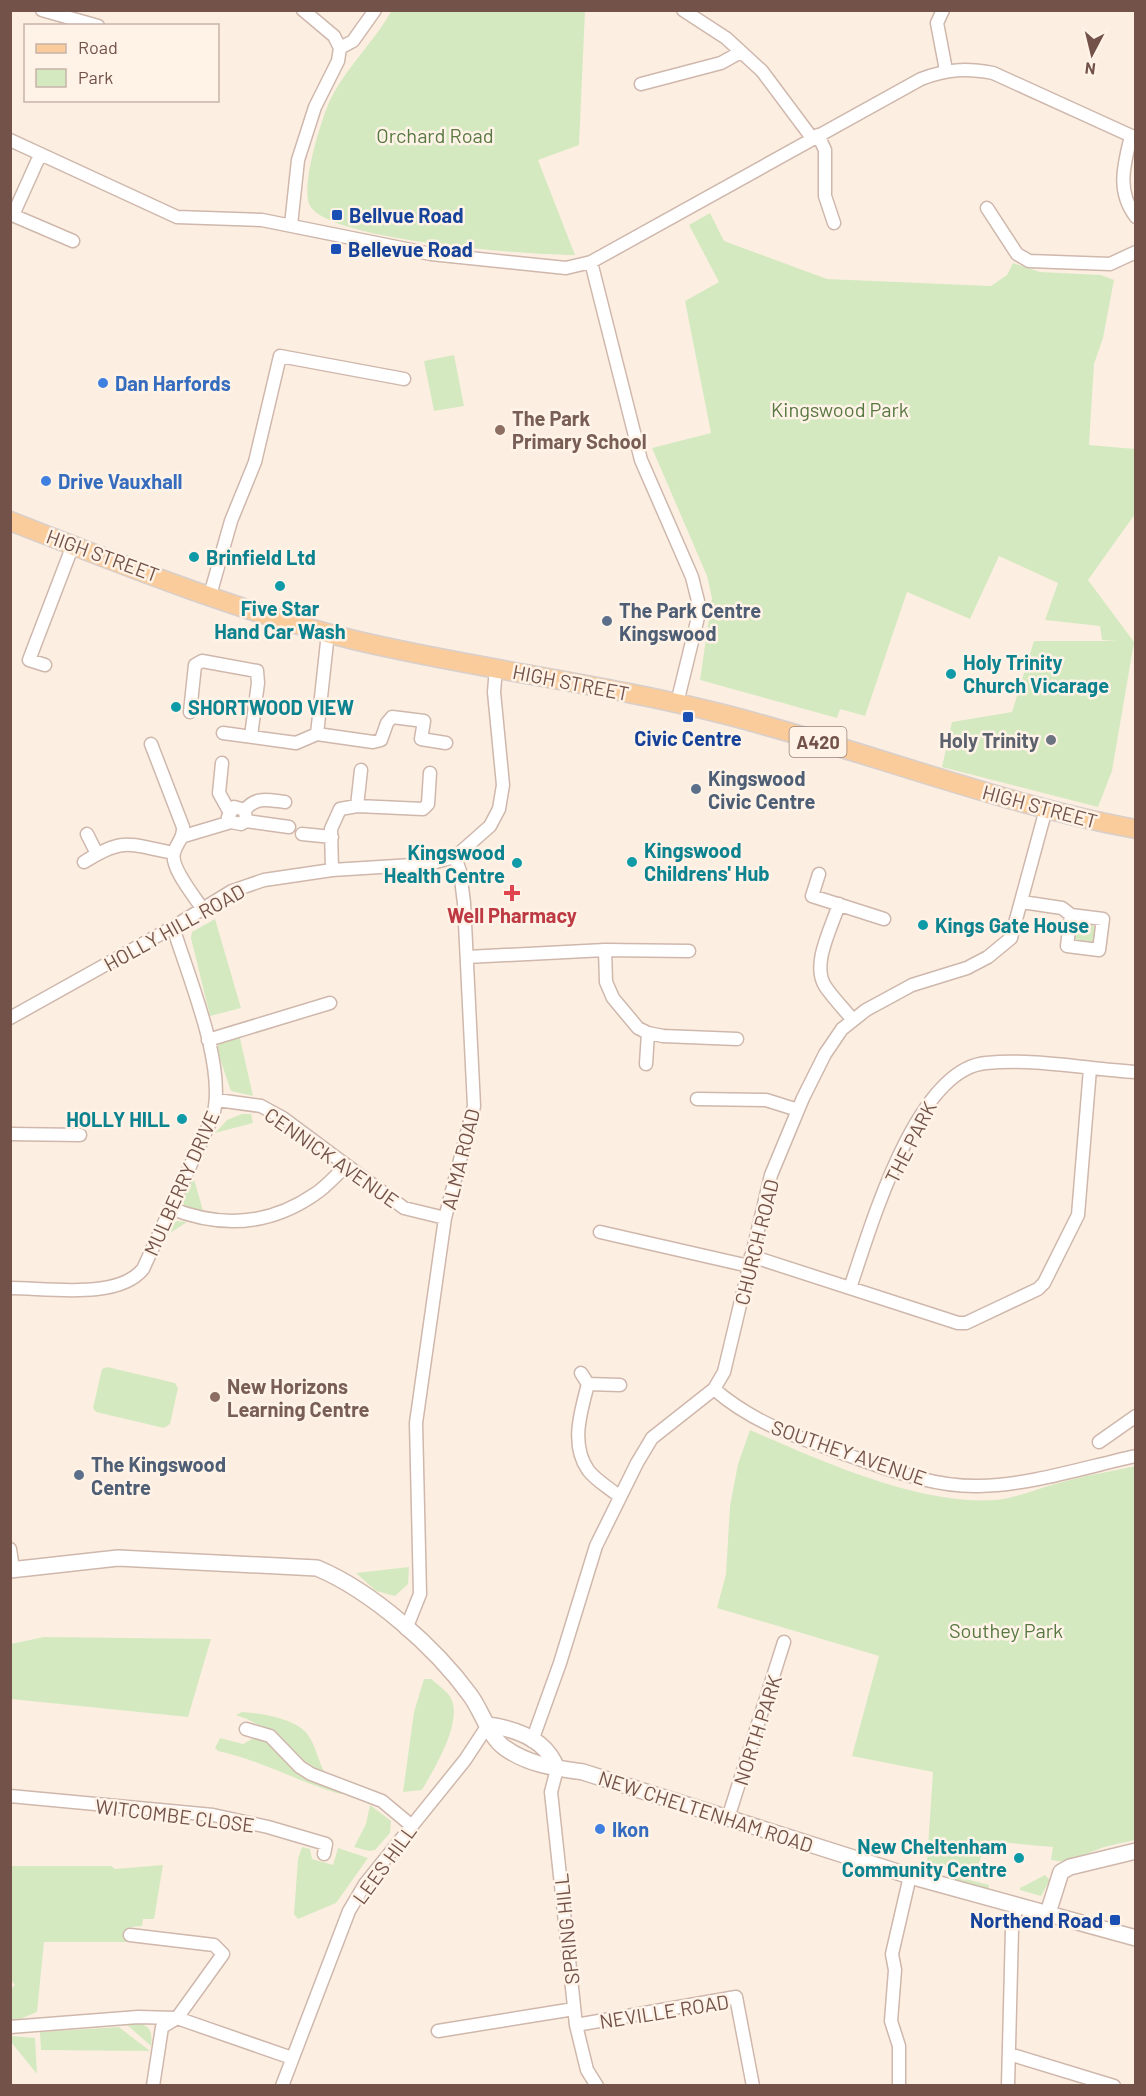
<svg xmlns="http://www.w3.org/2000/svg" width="1146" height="2096" font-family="Barlow,sans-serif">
<rect width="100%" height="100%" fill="#fcefe2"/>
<path fill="#d5e9c1" d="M392 10 585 11 579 145 538 160 575 255C532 255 330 241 310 206 300 189 320 124 328 105 343 70 374 43 392 10Z
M710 213 724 241 827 279 991 286 1007 275 1013 263 1040 272 1101 275 1114 280 1103 338 1094 364 1089 445 1135 449V514L1088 580 1134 642 1112 771 1098 807 942 767 952 722 1012 712 1034 641H1117L1102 640 1100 626 1045 620 1058 583 999 556 970 619 907 592 865 716 840 709 837 718 700 680 712 598 707 576 652 448 711 433 685 301 719 282 689 225Z
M454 355 464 406 434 411 424 361Z
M215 919 241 1008 210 1016 191 938 192 932Z
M1074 933a11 11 0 1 1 22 0a11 11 0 1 1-22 0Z
M239 1034 253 1096 231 1091 217 1050 219 1042Z
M242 1114H251L253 1123 215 1133 227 1120Z
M192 1172 204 1214 186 1208 182 1201Z
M177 1221 187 1222 164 1237 168 1226Z
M107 1367 175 1383 178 1388 170 1424 164 1428 96 1412 93 1408 102 1369Z
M750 1430C819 1460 918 1505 994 1500 1014 1499 1036 1489 1055 1484 1082 1476 1109 1472 1135 1466V1840L1104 1847 1065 1862 1051 1860 1053 1847 987 1841 974 1876 927 1862 933 1772 852 1756 879 1656 717 1608 726 1574 730 1506 738 1464Z
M409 1567 408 1584 395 1596 376 1591 356 1573Z
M44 1637 211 1639 188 1717 11 1699V1644Z
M424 1679H431C437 1684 444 1689 449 1695 466 1718 434 1769 422 1790L403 1792 414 1712Z
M242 1712C261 1713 297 1719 308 1735 316 1746 318 1761 325 1773 287 1760 278 1728 236 1715Z
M255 1737 266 1740 292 1766 346 1793 340 1794C299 1782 260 1760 218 1751L215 1748 220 1738 243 1744Z
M370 1805 391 1821 390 1833 375 1850 369 1851 354 1847 366 1824Z
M302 1847 310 1849 312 1859 333 1865 338 1848 368 1858 336 1903 298 1919 294 1914 298 1859Z
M163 1865 154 1919H143L142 1926 130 1927 127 1942H44L37 2012 20 2019 11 2020V1989L15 1985 10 1979 11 1866H111L115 1869Z
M1045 1875 1050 1880 1041 1896 1020 1890V1888Z
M954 1876 989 1885 988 1890 953 1880Z
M125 2023C144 2023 154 2024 151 2046Z
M119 2027 150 2051 41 2050 40 2032Z
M11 2036 35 2038 37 2074 11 2042Z"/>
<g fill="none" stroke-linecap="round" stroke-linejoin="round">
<g stroke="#cfb7ac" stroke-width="15">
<path id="minor" d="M42 10 98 26
M683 10 726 38 762 71 812 138
M943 10 937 23 946 70
M340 48 353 41 375 10
M641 84 721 63 739 53
M818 135 825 150V196L834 223
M1131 136C1124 165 1116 191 1136 217
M10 140 177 217 262 220 431 254 566 268 591 262 921 79C947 69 966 68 993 73L1136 138
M987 208 1017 254 1029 261 1110 264 1136 252
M10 214 73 241
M13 215 40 155
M291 225 298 160 315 107 338 61 340 48 334 36 303 10
M591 262 641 460 692 577 700 609 677 703
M210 595 231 521 255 462 280 356 404 379
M328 633 317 734 373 742 381 740 387 723 392 717 424 721 421 739 446 743
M45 665 29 660 73 545
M190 712 195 665 202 661 257 671 258 683 251 736
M223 733 296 743 317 734
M151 744 183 827C184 839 176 843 174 853 170 867 194 896 202 908
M222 763 219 793 229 811
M357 806 361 770
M245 810C256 796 268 800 285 802
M246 821 289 827
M87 834 97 854
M302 834 332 837
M184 836 231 822 241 824 246 821 245 810 234 807 228 817 231 822
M84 862C125 836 129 845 174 853
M332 870 331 829 340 809 357 806 423 809 428 804 430 773
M819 874 812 896 884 919
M1022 902 1062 908 1071 915 1103 919 1099 950 1067 946 1071 915
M839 904C832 927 811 964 825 986 833 998 844 1009 852 1019
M605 950 606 982 613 998 638 1028 648 1033 663 1036 737 1039
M467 957 605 950 689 951
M10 1018 173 927 232 891 264 880 332 870 428 864 455 857 490 826 499 809 503 785 494 692 496 668
M208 1040 330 1003
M646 1064 648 1033
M697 1099 766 1100 798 1110
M217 1100 261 1106 283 1118 404 1208 445 1218
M10 1134 80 1135
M170 1208C220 1228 269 1226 315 1194 326 1187 336 1175 346 1166
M600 1232 749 1266
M751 1256 958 1323H966L1038 1289 1044 1283 1078 1215 1090 1069
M10 1288C48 1288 118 1300 143 1269L213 1116C227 1067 188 976 173 927
M850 1288C870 1230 915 1069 986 1063 1036 1058 1086 1069 1136 1072
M581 1373 588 1384 620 1385
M588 1384C581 1411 570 1444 588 1470 595 1480 611 1489 620 1497
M714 1389C755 1425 805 1440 856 1458 896 1472 936 1487 979 1486 1031 1485 1085 1467 1136 1456
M1099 1442 1136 1416
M10 1549 13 1569
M406 1629 420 1594 416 1423 445 1218 474 1106 464 903 460 871 455 857
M246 1729 270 1736 300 1767 311 1774 382 1801 412 1826
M532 1741 560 1663 596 1546 637 1463 652 1438 714 1389 724 1372 771 1175 803 1098 825 1054 842 1029 866 1010 912 985 967 968 988 957 1011 938 1046 809
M557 1769 551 1792 576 2025 587 2070 597 2086
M10 1796 213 1815 268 1827 326 1844 324 1854
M728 1818 784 1642
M130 1935 214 1945 223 1954 177 2018 162 2027 153 2086
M576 2025 736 1997 753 2086
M10 2027 138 2017 177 2018 292 2058
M438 2031 574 2009
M1009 2054 1114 2086
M282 2086 349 1911 365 1884 465 1760 488 1725
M899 2086V2046L891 2021 895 1970 892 1954 910 1876
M1008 2086 1012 1929 1017 1904"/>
</g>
<g stroke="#cfb7ac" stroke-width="18">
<path id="tertiary" d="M10 1570 118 1558 317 1568C372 1591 435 1647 470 1695 482 1711 489 1737 505 1748 529 1765 555 1768 583 1772L910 1876 1136 1938
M488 1725C517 1729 547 1740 557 1769
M1048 1913 1061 1872 1070 1867 1136 1851"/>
</g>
<g stroke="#d8cfcc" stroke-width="21">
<path id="primary" d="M10 521C123 565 237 611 354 640 476 669 601 683 723 714 861 749 995 803 1136 829"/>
</g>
<use href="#minor" stroke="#fff" stroke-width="12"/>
<use href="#tertiary" stroke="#fff" stroke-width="15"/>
<use href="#primary" stroke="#facc9b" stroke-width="18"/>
</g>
<g fill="#1a4fb4" stroke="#fff3e8" stroke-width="2">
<rect x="331" y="209" width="12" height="12" rx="3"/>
<rect x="330" y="243" width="12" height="12" rx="3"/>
<rect x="682" y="711" width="12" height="12" rx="3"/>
<rect x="1109" y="1914" width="12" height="12" rx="3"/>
</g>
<g fill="#3f7fe0" stroke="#fff3e8" stroke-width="2">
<circle cx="103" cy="383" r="6"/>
<circle cx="46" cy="481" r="6"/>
<circle cx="600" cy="1829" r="6"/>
</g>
<g fill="#8d6e63" stroke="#fff3e8" stroke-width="2">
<circle cx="500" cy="430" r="6"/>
<circle cx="215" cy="1397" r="6"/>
</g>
<g fill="#0f9aa8" stroke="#fff3e8" stroke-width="2">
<circle cx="194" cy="557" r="6"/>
<circle cx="280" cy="586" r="6"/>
<circle cx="951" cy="674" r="6"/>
<circle cx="176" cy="707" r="6"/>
<circle cx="632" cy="862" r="6"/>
<circle cx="517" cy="863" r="6"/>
<circle cx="923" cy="925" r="6"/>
<circle cx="182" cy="1119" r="6"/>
<circle cx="1019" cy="1858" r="6"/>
</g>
<g fill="#5c6f8a" stroke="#fff3e8" stroke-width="2">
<circle cx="607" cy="621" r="6"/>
<circle cx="696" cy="789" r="6"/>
<circle cx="79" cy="1475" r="6"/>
</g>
<circle fill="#6b7280" stroke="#fff3e8" stroke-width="2" cx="1051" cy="740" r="6"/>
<path fill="#e0444e" stroke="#fff3e8" stroke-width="2" d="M509 884h6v6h6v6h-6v6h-6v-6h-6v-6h6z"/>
<g text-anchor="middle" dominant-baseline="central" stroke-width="5" stroke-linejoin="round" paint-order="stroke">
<rect fill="#fff3e8" stroke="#9d8379" stroke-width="1.5" x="789.5" y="727" width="57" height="30" rx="4.5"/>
<g font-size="18" font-weight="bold" fill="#735349">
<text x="818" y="742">A420</text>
</g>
<g font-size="20" fill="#577841" stroke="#fff3e8">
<text x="435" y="135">Orchard Road</text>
<text x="840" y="409">Kingswood Park</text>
<text x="1006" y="1630">Southey Park</text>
</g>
<g font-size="20" font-weight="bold" fill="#164399" stroke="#fff3e8" text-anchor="start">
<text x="349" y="215">Bellvue Road</text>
<text x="348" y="249">Bellevue Road</text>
<text x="688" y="738" text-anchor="middle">Civic Centre</text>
<text x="1103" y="1920" text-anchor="end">Northend Road</text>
</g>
<g font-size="20" font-weight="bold" fill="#366cbe" stroke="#fff3e8" text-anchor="start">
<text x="115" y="383">Dan Harfords</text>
<text x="58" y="481">Drive Vauxhall</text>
<text x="612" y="1829">Ikon</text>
</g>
<g font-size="20" font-weight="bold" fill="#785e54" stroke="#fff3e8" text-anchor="start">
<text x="512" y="418">The Park<tspan x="512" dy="23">Primary School</tspan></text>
<text x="227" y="1386">New Horizons<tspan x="227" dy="23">Learning Centre</tspan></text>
</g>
<g font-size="20" fill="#735349" stroke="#fff3e8">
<text transform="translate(103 555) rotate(20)">HIGH STREET</text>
<text transform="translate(571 682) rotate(11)">HIGH STREET</text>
<text transform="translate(1040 806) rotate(15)">HIGH STREET</text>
<text transform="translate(174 927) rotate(-29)">HOLLY HILL ROAD</text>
<text transform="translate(910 1142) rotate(-63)">THE PARK</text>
<text transform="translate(332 1157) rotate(35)">CENNICK AVENUE</text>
<text transform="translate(460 1159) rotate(-76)">ALMA ROAD</text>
<text transform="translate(181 1183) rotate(-66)">MULBERRY DRIVE</text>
<text transform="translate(756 1242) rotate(-76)">CHURCH ROAD</text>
<text transform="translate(849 1452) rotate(19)">SOUTHEY AVENUE</text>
<text transform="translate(757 1730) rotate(-72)">NORTH PARK</text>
<text transform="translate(706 1811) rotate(18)">NEW CHELTENHAM ROAD</text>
<text transform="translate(175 1815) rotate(7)">WITCOMBE CLOSE</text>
<text transform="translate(384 1864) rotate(-54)">LEES HILL</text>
<text transform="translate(566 1929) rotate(-96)">SPRING HILL</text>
<text transform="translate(664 2011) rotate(-9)">NEVILLE ROAD</text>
</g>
<g font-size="20" font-weight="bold" fill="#0d838f" stroke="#fff3e8" text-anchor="start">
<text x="206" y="557">Brinfield Ltd</text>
<text x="280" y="608" text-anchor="middle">Five Star<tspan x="280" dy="23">Hand Car Wash</tspan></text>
<text x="963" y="662">Holy Trinity<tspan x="963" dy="23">Church Vicarage</tspan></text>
<text x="188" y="707">SHORTWOOD VIEW</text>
<text x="644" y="850">Kingswood<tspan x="644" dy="23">Childrens' Hub</tspan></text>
<text x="505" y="852" text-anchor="end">Kingswood<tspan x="505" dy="23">Health Centre</tspan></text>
<text x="935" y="925">Kings Gate House</text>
<text x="170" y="1119" text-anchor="end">HOLLY HILL</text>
<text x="1007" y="1846" text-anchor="end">New Cheltenham<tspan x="1007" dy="23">Community Centre</tspan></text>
</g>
<g font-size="20" font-weight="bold" fill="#4e5e75" stroke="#fff3e8" text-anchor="start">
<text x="619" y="610">The Park Centre<tspan x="619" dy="23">Kingswood</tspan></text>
<text x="708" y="778">Kingswood<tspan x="708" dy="23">Civic Centre</tspan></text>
<text x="91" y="1464">The Kingswood<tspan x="91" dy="23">Centre</tspan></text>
</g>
<g font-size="20" font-weight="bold" fill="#5b616d" stroke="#fff3e8" text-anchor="end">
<text x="1039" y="740">Holy Trinity</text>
</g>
<g font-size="20" font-weight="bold" fill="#be3a42" stroke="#fff3e8">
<text x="512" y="915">Well Pharmacy</text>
</g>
</g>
<rect width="1146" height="2096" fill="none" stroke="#735349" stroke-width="24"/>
<rect x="24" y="24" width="195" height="78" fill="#fff3e8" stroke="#c7b3a8" stroke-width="1.5"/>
<rect x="36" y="44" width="30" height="9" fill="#facc9b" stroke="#c7b3a8" stroke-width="1.5"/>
<text x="78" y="54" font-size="18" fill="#735349">Road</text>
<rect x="36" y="69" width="30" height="18" fill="#d5e9c1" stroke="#c7b3a8" stroke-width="1.5"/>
<text x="78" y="84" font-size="18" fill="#735349">Park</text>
<g transform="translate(1092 54) rotate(187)" stroke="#fff3e8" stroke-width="4.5" paint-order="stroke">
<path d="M0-4.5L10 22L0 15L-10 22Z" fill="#735349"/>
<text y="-9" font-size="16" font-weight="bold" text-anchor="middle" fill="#735349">N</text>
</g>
</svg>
